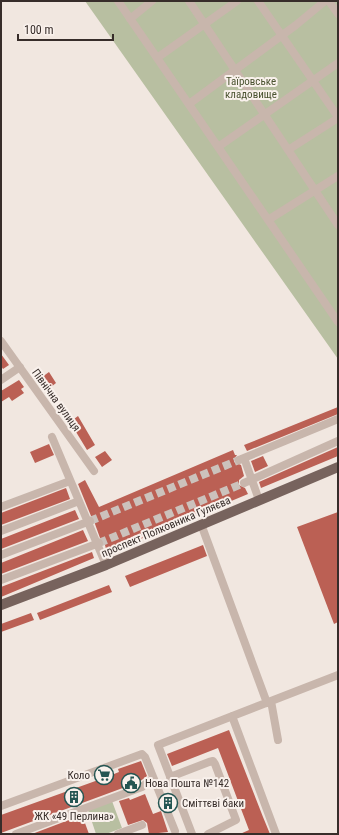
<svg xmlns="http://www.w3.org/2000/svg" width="339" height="835" font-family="'Roboto Condensed',sans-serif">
<rect width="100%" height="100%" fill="#f1e7e0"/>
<path fill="#b8bfa1" d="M85 1H338V359Z
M112 801 122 828 106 834H96L88 810Z"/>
<path fill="#bb6054" d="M1 354 9 365 3 369 1 366Z
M49 372 56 383 46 391 38 380Z
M19 380 24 387 21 389 24 393 12 401 9 397 1 402V391Z
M338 407V414L247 451 244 445Z
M78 416 95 445 87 450 70 422Z
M49 444 54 455 35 463 30 452Z
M338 447V456L261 488 259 482Z
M233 450 235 455H237L234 459V462L241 465 244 476 239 480V485L245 488 248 494 107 553 104 541 100 538 95 524V519L91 516 78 484 85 480 99 507Z
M105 451 112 460 102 467 95 457Z
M263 456 268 466 255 472 251 461Z
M66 488 70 499 1 525V513Z
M75 510 79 519 1 549V539Z
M338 512V622L334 624 297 527Z
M83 530 88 541 1 574V563Z
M203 545 207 556 130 587 125 576Z
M92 552 94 558 1 597V587Z
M109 585 112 592 40 620 37 613Z
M31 613 34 620 1 632V624Z
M229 730 263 817 270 834H240L249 830 218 748 172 766 167 754Z
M141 761 147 776 139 782 1 833V815L101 779 100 776 108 772 109 776 119 772 118 769Z
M145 794 153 814 161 811 168 832 149 834 147 823 143 820 128 825 119 801 129 798 130 800Z
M82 815 89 834H32Z"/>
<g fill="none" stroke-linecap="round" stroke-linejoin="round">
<path stroke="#ccc2bc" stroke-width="8" stroke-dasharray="8 4" stroke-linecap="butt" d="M90 521 239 460
M99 543 244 483"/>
<path stroke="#c8b6ac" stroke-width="8" d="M118 1 338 322
M189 1 338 225
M258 1 338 117
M329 1 338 14
M130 19 152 1
M157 58 237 1
M189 104 296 25 325 1
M218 147 338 63
M288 150 338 118
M268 220 338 176
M1 341 94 471
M1 380 20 367
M52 437 106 565
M244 458 259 500
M239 460 338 419
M244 483 338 441
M1 507 70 481
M201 524 267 703
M1 531 79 501
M1 555 90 521
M1 580 99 543
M271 701 278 740
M232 716 276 834
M170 777 209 762 213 761 215 764 236 820 208 834
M1 806 142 754 145 757 175 831
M16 834 142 787 149 781 154 779
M118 834 142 825
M192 834 158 745 338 675"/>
<path stroke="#77635d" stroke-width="10" d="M1 605 106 565 338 467"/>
</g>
<defs>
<g id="supermarket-ring" transform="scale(1)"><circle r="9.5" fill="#f9f1ec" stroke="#245552" stroke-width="1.5"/><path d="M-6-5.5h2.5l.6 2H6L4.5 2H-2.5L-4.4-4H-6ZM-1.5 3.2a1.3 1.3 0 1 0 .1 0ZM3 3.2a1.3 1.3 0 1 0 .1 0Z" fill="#245552"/></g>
<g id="civic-ring" transform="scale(1)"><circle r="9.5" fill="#f9f1ec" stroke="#245552" stroke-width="1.5"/><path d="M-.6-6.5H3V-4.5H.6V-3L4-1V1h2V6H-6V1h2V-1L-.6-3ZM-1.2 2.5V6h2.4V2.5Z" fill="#245552"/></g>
<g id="building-ring" transform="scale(1)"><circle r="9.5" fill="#f9f1ec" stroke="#245552" stroke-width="1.5"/><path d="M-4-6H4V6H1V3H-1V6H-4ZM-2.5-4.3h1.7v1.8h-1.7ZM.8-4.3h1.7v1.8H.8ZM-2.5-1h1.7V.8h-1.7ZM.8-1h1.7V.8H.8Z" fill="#245552"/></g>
</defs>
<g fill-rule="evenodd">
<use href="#supermarket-ring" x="104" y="775"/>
<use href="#civic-ring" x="131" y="783"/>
<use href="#building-ring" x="74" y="797"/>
<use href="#building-ring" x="168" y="803"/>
</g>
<g text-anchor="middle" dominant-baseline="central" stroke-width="4" stroke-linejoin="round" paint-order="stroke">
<g font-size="11" fill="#4a5330" stroke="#f9f1ec">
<text x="251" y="81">Таїровське<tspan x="251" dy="13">кладовище</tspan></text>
</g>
<g font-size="11" fill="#372d2a" stroke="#f9f1ec">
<text transform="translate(56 400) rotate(54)">Північна вулиця</text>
<text transform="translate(166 527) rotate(-23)">проспект Полковника Гуляєва</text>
</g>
<g font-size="11" fill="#372d2a" stroke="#f9f1ec" text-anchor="start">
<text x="90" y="775" text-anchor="end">Коло</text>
<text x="145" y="783">Нова Пошта №142</text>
<text x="182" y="803">Сміттєві баки</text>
<text x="74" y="816" text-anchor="middle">ЖК «49 Перлина»</text>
</g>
</g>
<rect width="339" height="835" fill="none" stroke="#372d2a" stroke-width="4"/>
<path d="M18 34v6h95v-6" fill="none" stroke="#372d2a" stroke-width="2"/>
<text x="24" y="34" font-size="12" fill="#372d2a" stroke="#f9f1ec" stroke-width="3" paint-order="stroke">100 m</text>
</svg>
